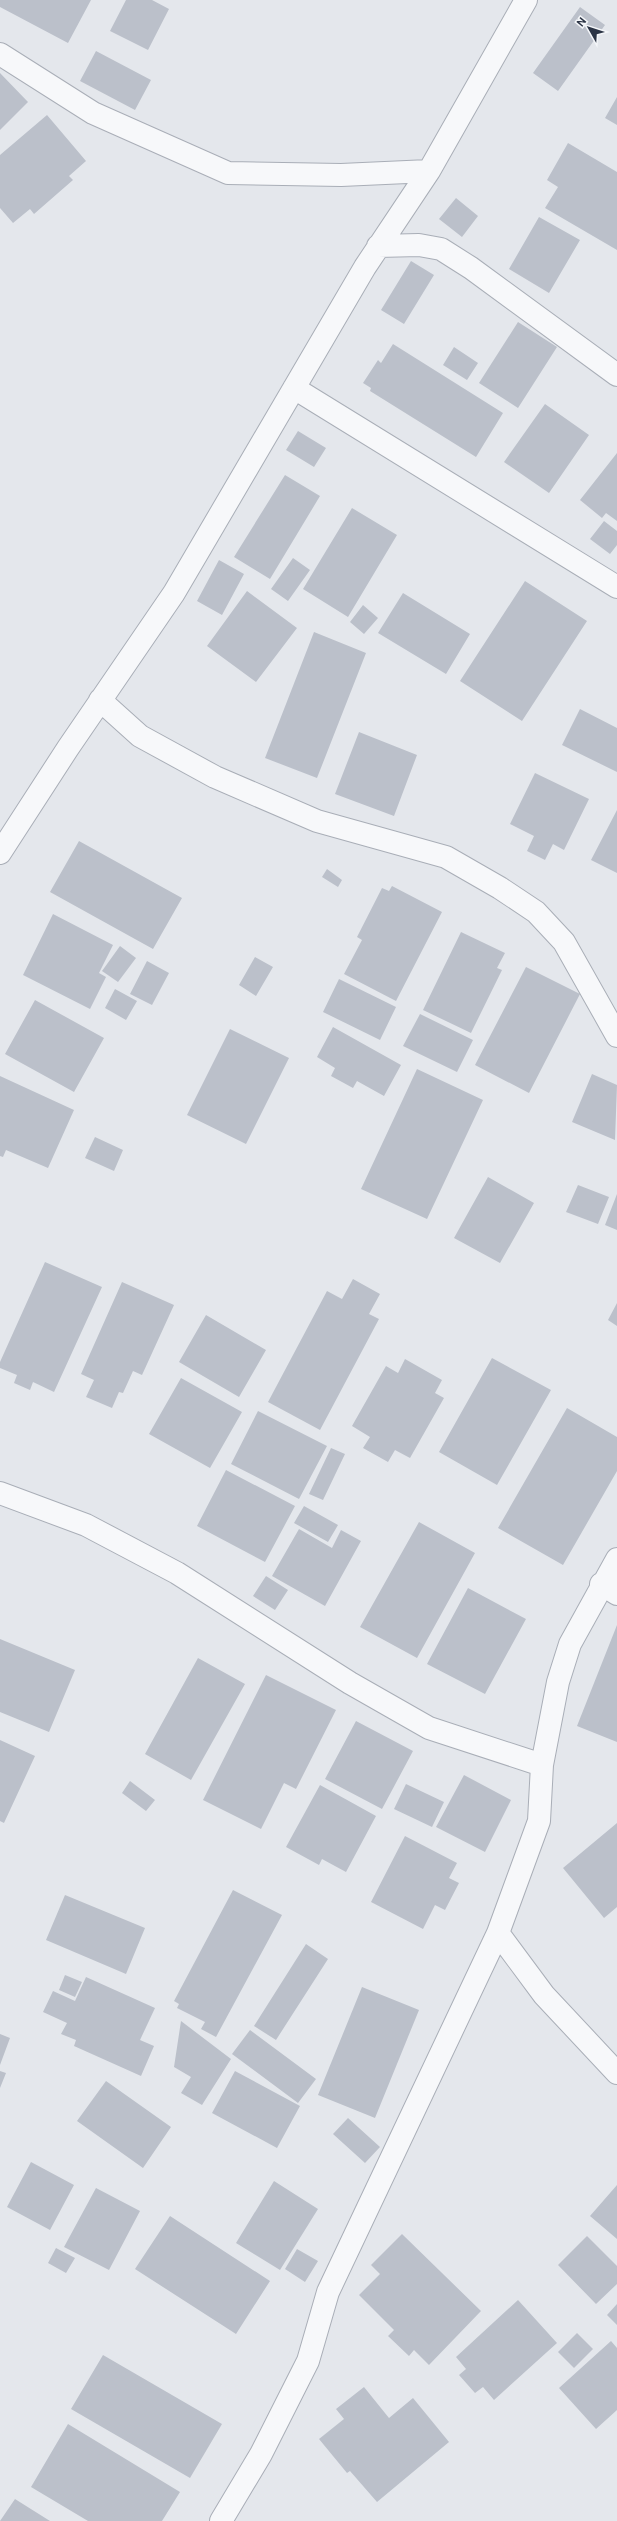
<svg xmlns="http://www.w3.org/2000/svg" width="617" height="2521" font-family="Ubuntu,sans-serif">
<rect width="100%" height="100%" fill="#e4e7ec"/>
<path fill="#bbc0ca" d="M0 0H91L68 43 0 7Z
M126 0H152L169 9 148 50 110 31Z
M580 7 605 25 558 91 533 73Z
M96 51 151 80 135 110 80 81Z
M0 73 28 102 0 130Z
M617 97V125L605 118Z
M47 115 86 161 69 176 73 180 34 214 30 209 13 223 0 208V155Z
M568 143 617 172V250L545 208 558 187 547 180Z
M456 198 478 216 462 237 439 219Z
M539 217 580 240 549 293 509 269Z
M411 261 434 275 404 324 381 310Z
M518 322 557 347 518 408 479 383Z
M393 344 503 413 476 457 370 391 371 388 363 383 378 360 381 363Z
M454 347 478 363 467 380 443 365Z
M545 404 589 435 549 493 504 462Z
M298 431 326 448 314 467 286 450Z
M617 453V521L606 513 602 518 580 500Z
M285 475 320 496 270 579 234 557Z
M352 508 397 535 348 617 303 589Z
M604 521 617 531V545L610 554 590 539Z
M293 558 310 570 288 601 271 589Z
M219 560 244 574 222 615 197 601Z
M525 581 587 621 522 721 460 681Z
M247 591 297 628 256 682 207 646Z
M403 593 470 634 446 674 378 633Z
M363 605 378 618 364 634 350 622Z
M314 632 366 653 317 778 265 758Z
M580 709 617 728V772L562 745Z
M359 732 417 755 394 816 335 794Z
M535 773 589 799 564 850 553 844 545 860 527 851 534 836 510 824Z
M617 810V873L591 860Z
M79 841 182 898 153 949 50 892Z
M327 869 342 880 338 887 322 877Z
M392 886 442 912 396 1001 344 974 362 940 357 937 382 888 389 891Z
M53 914 113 945 99 973 106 977 90 1009 23 975Z
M461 932 505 953 497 968 502 970 471 1033 423 1010Z
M120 946 136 958 118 982 102 971Z
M255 957 273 967 256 996 239 985Z
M147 961 169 973 152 1005 130 994Z
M526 967 580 994 529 1093 475 1065Z
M339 979 396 1007 380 1040 323 1012Z
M115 989 137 1001 126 1020 105 1008Z
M35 1000 104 1038 74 1092 5 1054Z
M420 1014 473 1040 457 1072 403 1046Z
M333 1027 401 1065 384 1096 357 1081 353 1088 331 1076 335 1068 317 1057Z
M230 1029 289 1058 246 1144 187 1115Z
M417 1069 483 1100 427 1219 361 1189Z
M592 1074 617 1085 615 1140 572 1122Z
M0 1076 74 1110 48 1168 6 1150 3 1157 0 1156Z
M95 1137 123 1150 114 1171 85 1158Z
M488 1177 534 1203 500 1263 454 1238Z
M578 1185 609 1197 598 1224 566 1212Z
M617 1194V1230L605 1225Z
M45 1262 102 1287 54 1392 33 1382 30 1390 14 1383 17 1375 0 1368V1362Z
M353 1279 380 1294 369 1314 379 1319 320 1430 268 1402 327 1291 342 1299Z
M122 1282 174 1305 142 1375 133 1371 123 1393 119 1392 112 1408 86 1397 94 1380 81 1374Z
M617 1303V1326L608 1320Z
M206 1315 266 1350 239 1397 179 1362Z
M492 1358 551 1390 497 1485 439 1452Z
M405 1359 442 1380 435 1393 444 1398 410 1458 395 1450 388 1462 363 1448 370 1437 352 1426 386 1366 398 1373Z
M181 1378 242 1412 210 1468 149 1434Z
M567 1408 617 1437V1471L563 1565 498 1528Z
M258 1411 327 1446 299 1499 231 1464Z
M331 1448 345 1454 323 1500 309 1494Z
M226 1470 295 1506 265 1562 197 1526Z
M304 1506 338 1525 328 1542 294 1523Z
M419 1522 475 1553 417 1658 360 1627Z
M299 1529 332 1548 341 1530 361 1541 325 1606 272 1576Z
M266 1576 288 1590 275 1610 253 1596Z
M468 1588 526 1619 485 1694 427 1664Z
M617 1625V1742L577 1726Z
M0 1639 75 1670 49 1732 0 1712Z
M198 1658 245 1684 191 1780 145 1754Z
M266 1675 336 1710 296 1789 284 1783 261 1829 203 1800Z
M356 1721 413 1751 382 1809 325 1779Z
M0 1740 35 1756 4 1823 0 1821Z
M464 1775 511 1800 485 1852 436 1827Z
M130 1781 155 1800 146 1811 122 1793Z
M406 1784 444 1802 432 1827 394 1809Z
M320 1785 376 1816 346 1872 322 1859 319 1865 286 1847Z
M617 1823V1907L604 1918 563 1868Z
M405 1836 457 1863 449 1878 459 1883 445 1910 435 1905 423 1929 371 1902Z
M233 1890 282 1915 216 2037 201 2029 205 2022 177 2008 179 2004 174 2001Z
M65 1895 145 1928 126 1974 46 1940Z
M306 1944 328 1959 276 2040 254 2026Z
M65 1975 82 1982 75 1997 59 1990Z
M86 1977 155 2008 140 2040 154 2046 141 2076 74 2046 76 2040 61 2034 67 2023 43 2012 53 1991 75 2001Z
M362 1987 419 2010 375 2118 318 2095Z
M181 2021 231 2059 202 2105 181 2093 191 2077 174 2067Z
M250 2030 316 2079 298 2103 232 2054Z
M0 2034 10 2038 0 2065Z
M0 2071 6 2073 0 2088Z
M235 2071 300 2106 277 2148 212 2113Z
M106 2081 171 2127 143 2168 77 2121Z
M348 2118 380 2147 365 2163 333 2134Z
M31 2162 74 2185 50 2230 7 2207Z
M274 2181 318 2209 280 2270 236 2243Z
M617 2185V2239L590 2216Z
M96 2188 140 2211 109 2270 64 2247Z
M170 2216 270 2281 236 2334 135 2269Z
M402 2234 481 2311 429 2365 414 2350 409 2356 388 2336 394 2330 359 2295 380 2274 371 2265Z
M587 2236 617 2266V2284L596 2304 558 2265Z
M56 2248 75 2258 66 2273 48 2263Z
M297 2249 318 2261 305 2282 285 2269Z
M518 2300 557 2343 494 2400 483 2387 475 2393 459 2375 466 2369 456 2357Z
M617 2304V2325L607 2315Z
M577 2333 593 2349 574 2368 558 2352Z
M611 2341 617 2348V2410L596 2429 559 2388Z
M103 2355 222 2424 190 2478 71 2409Z
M364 2387 389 2418 413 2398 449 2442 377 2502 350 2471 347 2473 319 2439 344 2419 336 2409Z
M68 2424 180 2492 162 2521H88L31 2487Z
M15 2499 50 2521H0Z"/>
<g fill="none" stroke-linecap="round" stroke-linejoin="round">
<g stroke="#a9aeb7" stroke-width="24">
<path id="minor" d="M0 54 93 113 228 173 341 175 429 171
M378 246 419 245 441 249 471 268 617 375
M294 388 617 587
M100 700 140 736 215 777 317 821 446 857 500 888 536 912 564 942 617 1036
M0 853 68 748 174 593 365 267 429 171 526 0
M0 1493 86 1525 177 1573 350 1683 429 1728 542 1765
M601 1584 617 1594
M498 1933 544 1995 617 2073
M221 2521 261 2454 308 2361 328 2292 498 1933 539 1821 542 1765 558 1682 570 1644 617 1559"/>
</g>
<use href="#minor" stroke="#f7f8fa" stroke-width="22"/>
</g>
<g transform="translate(589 28) rotate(309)" stroke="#f4f6f9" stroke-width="3" paint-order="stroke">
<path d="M0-3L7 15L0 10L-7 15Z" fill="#2b3445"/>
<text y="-6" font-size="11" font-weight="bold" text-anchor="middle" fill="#2b3445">N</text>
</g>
</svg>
